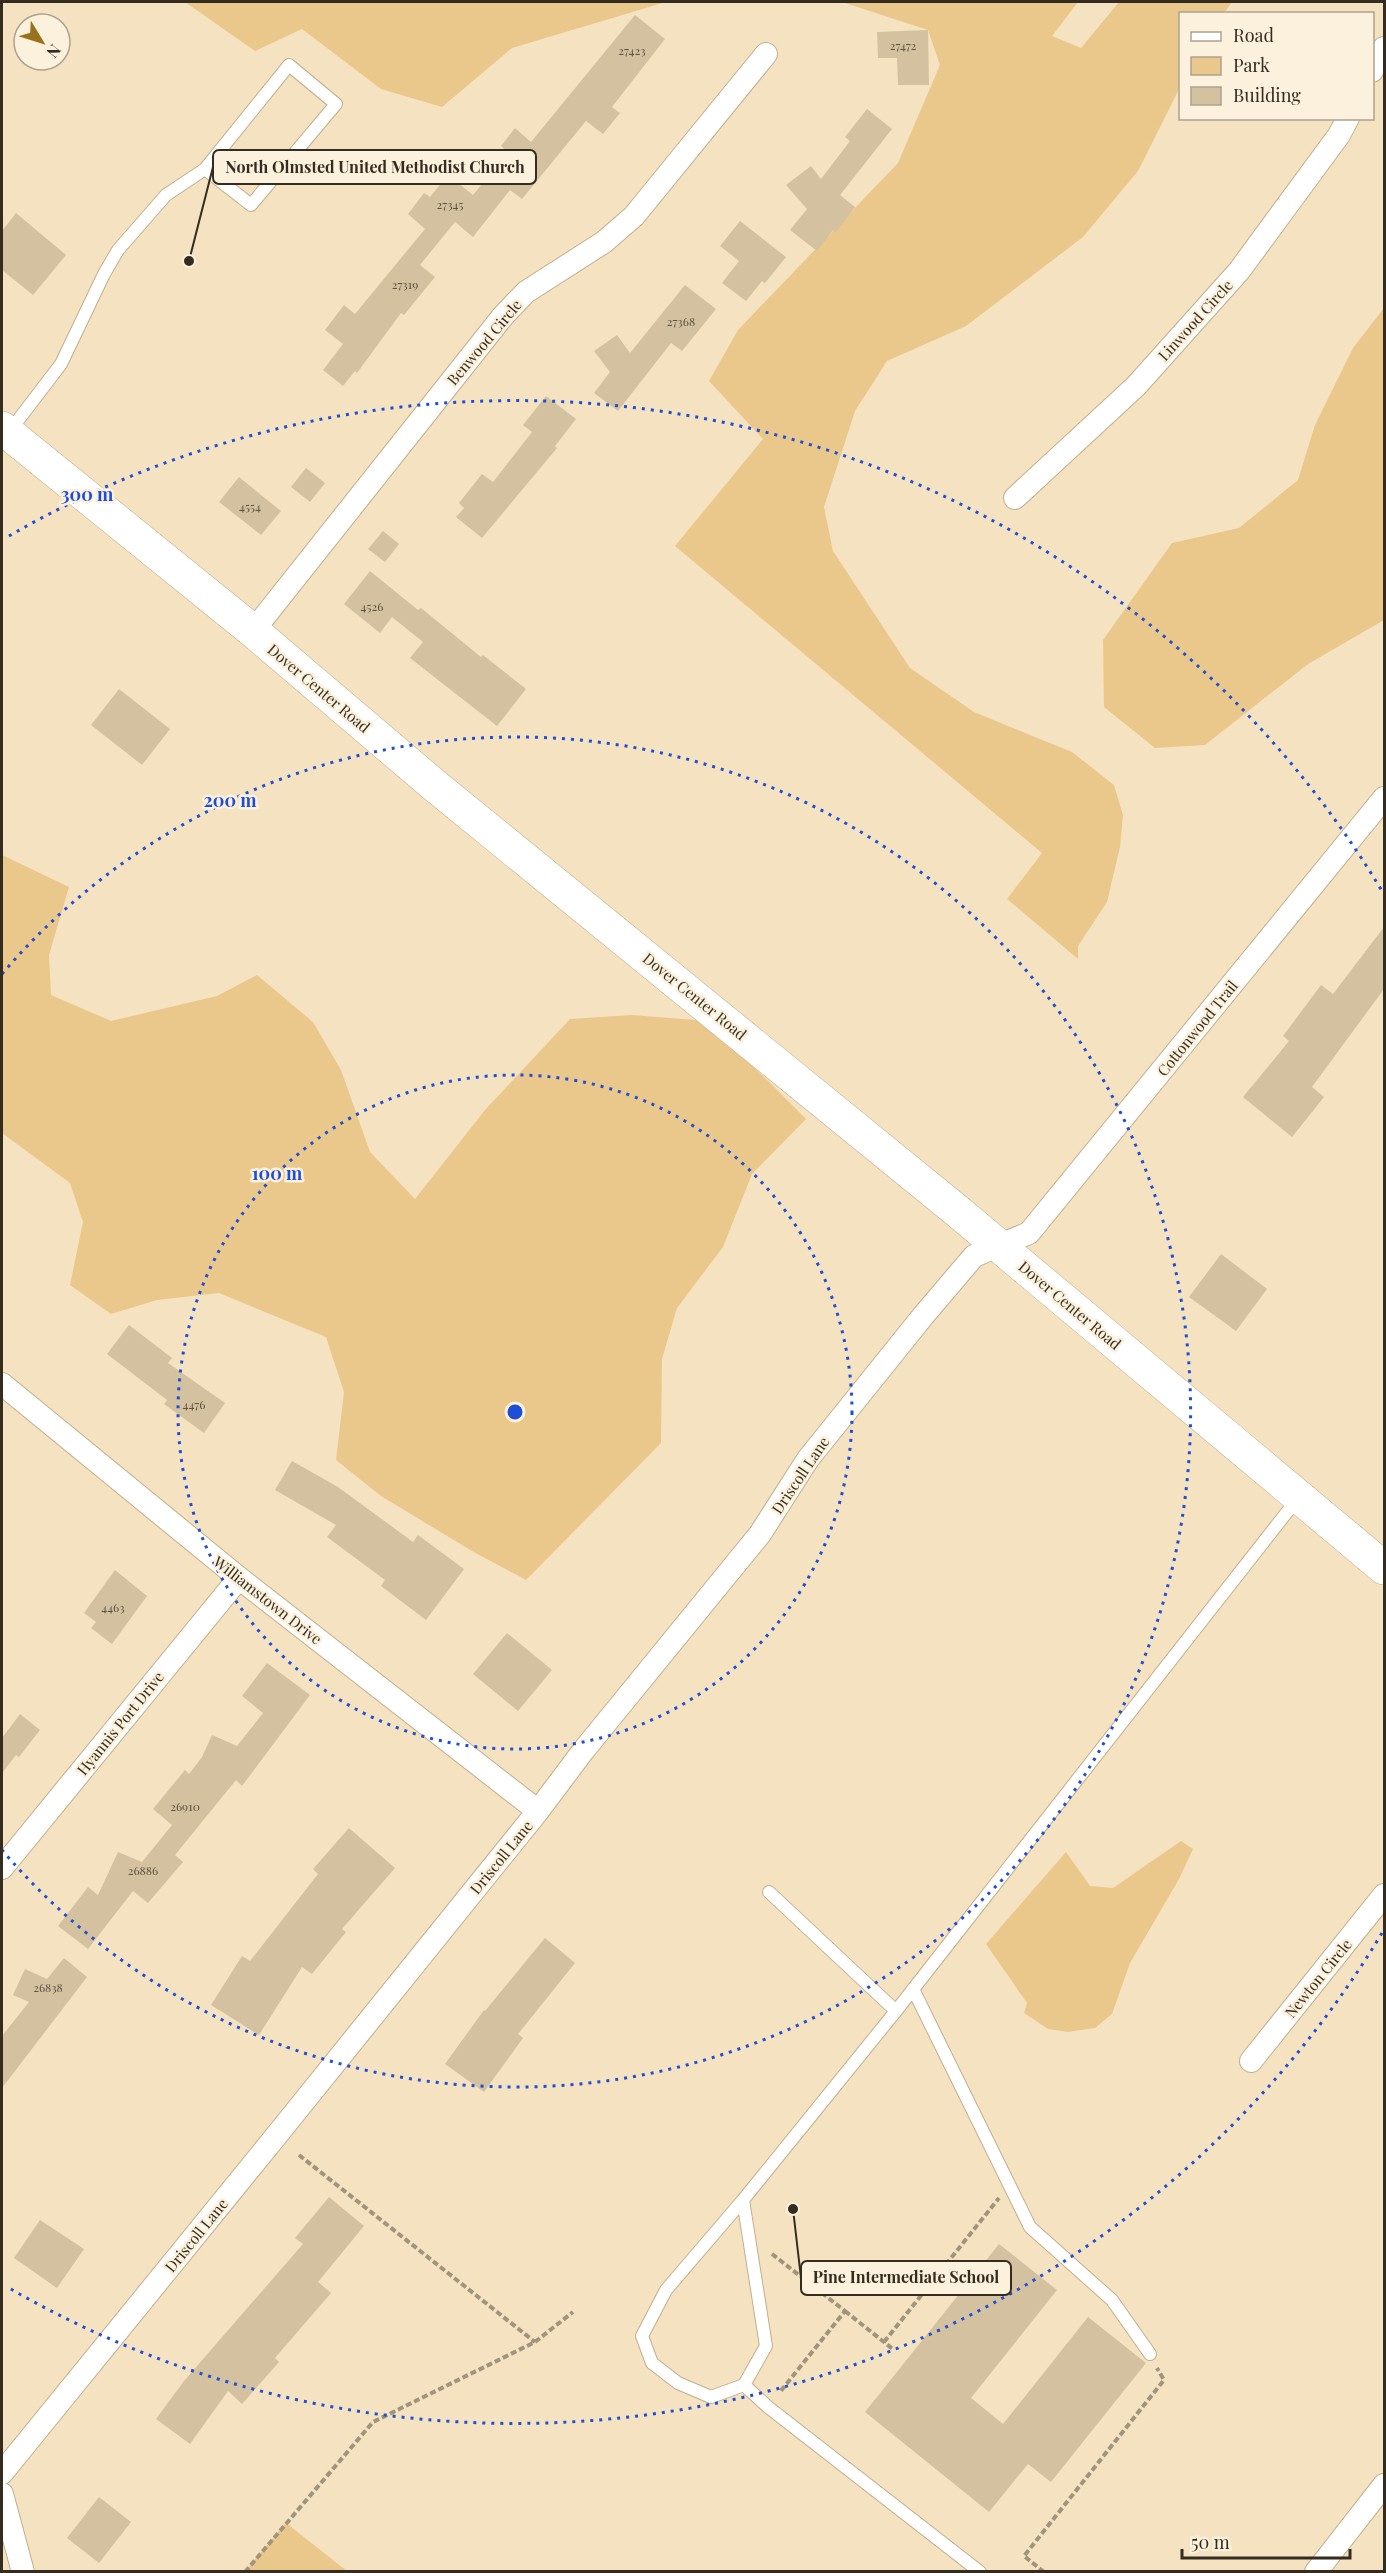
<svg xmlns="http://www.w3.org/2000/svg" width="1386" height="2573" font-family="'Playfair Display',serif">
<rect width="100%" height="100%" fill="#f5e2c1"/>
<path fill="#eac88b" d="M185 2H688H666L512 48 442 107 381 89 302 29 255 51Z
M842 2H1078L1052 36 1081 48 1119 2H1232L1224 13 1180 14V87L1138 171 1083 237 966 326 887 361 855 411 824 507 833 551 910 668 974 712 1072 752 1114 785 1123 815 1120 847 1107 902 1078 946V959L1007 899 1042 853 675 546 763 439 709 381 738 330 898 163 940 65 928 30Z
M1384 308V620L1308 664 1205 745 1155 748 1104 707 1103 640 1172 543 1239 528 1298 480 1315 425 1353 348Z
M2 855 69 887 49 955 51 995 111 1021 217 996 257 975 313 1022 341 1070 370 1152 415 1199 485 1110 570 1019 632 1015 708 1021 806 1119 752 1174 723 1247 677 1308 662 1359 661 1443 526 1580 472 1551 381 1496 336 1460 344 1392 326 1337 219 1293 157 1300 111 1314 70 1285 83 1222 70 1183 2 1133Z
M1181 1841 1193 1849 1179 1879 1130 1963 1112 2014 1095 2028 1068 2032 1048 2029 1024 2013 1027 2003 986 1944 1066 1852 1090 1886 1113 1888Z
M286 2523 347 2571H245Z"/>
<path fill="#d3c1a0" d="M635 15 665 39 612 107 620 113 603 134 586 121 522 199 510 190 473 237 455 222 420 265 435 277 404 315 401 313 357 373 355 371 343 386 323 370 343 344 325 330 344 305 355 314 425 229 408 214 424 193 430 197 448 175 473 195 508 152 501 146 515 128 531 142Z
M928 30 929 85H898L897 58H878L877 32Z
M867 109 892 129 840 195 855 207 836 232 833 230 817 251 790 230 807 209 786 185 811 166 821 179 850 141 845 137Z
M16 213 66 255 33 295 2 270V231Z
M740 221 786 257 765 283 762 281 746 301 722 283 739 261 720 246Z
M685 285 716 309 682 351 671 343 618 411 594 393 610 372 594 351 617 335 630 353Z
M546 396 576 419 555 446 557 448 482 538 456 517 464 508 459 503 482 474 493 482 532 432 523 425Z
M306 468 325 483 310 502 291 487Z
M239 477 281 511 261 535 219 502Z
M383 531 399 544 385 562 368 549Z
M370 571 418 610 421 608 481 657 483 655 526 689 497 726 410 658 423 642 392 617 380 633 344 604Z
M119 689 170 729 142 765 91 725Z
M1384 927V989L1312 1087 1324 1097 1292 1137 1243 1097 1289 1041 1283 1036 1321 985 1333 994Z
M1221 1254 1267 1289 1236 1331 1189 1297Z
M129 1325 172 1358 168 1363 225 1403 204 1433 164 1404 167 1400 107 1354Z
M292 1461 338 1487 413 1542 418 1535 464 1569 426 1620 381 1586 385 1580 327 1537 336 1525 275 1490Z
M115 1570 147 1596 112 1644 91 1628 96 1622 84 1613Z
M507 1633 552 1670 518 1711 473 1674Z
M267 1663 310 1695 242 1786 236 1780 175 1855 183 1862 148 1903 133 1891 88 1949 58 1926 88 1887 98 1895 118 1852 142 1862 172 1825 153 1809 185 1770 189 1774 202 1757 212 1735 237 1746 263 1713 242 1696Z
M20 1714 40 1730 19 1757 16 1755 2 1773V1738Z
M349 1828 395 1868 342 1929 346 1932 312 1974 302 1967 259 2035 211 2005 242 1956 250 1961 318 1874 313 1869Z
M545 1938 575 1963 518 2034 523 2038 484 2092 445 2064 484 2010 485 2011Z
M64 1958 87 1977 2 2088V2036L29 2002 13 1995 25 1969 47 1979Z
M329 2197 364 2226 318 2282 331 2293 275 2358 279 2362 242 2404 228 2391 190 2444 156 2419 184 2381 303 2244 295 2238Z
M40 2220 84 2249 57 2288 14 2258Z
M999 2244 1057 2290 971 2398 1003 2424 1088 2317 1146 2363 1051 2482 1028 2464 989 2512 865 2412Z
M99 2497 131 2522 99 2563 67 2538Z"/>
<g fill="none" stroke-linecap="round" stroke-linejoin="round">
<g stroke="#c0ae8e" stroke-width="14">
<path id="lane" d="M9 432 61 364 104 274 118 250 166 195 205 169 289 65 336 104 251 205 205 169
M769 1892 896 2011
M913 1989 1030 2227 1112 2300 1150 2354
M743 2200 896 2011 1298 1498
M743 2200 766 2346 744 2385 711 2397 678 2383 652 2363 642 2336 666 2290Z
M744 2385 768 2407 980 2572"/>
</g>
<g stroke="#c0ae8e" stroke-width="24">
<path id="street" d="M1372 71 1384 48
M1015 498 1136 386 1239 271 1339 135 1348 118
M253 631 503 316 526 292 604 242 634 216 766 54
M2 1384 239 1578 538 1811
M2 1868 239 1578
M1251 2061 1384 1895
M2 2473 272 2141 538 1811 583 1751 760 1534 808 1459 923 1316 974 1256 1029 1233 1384 798
M2 2494 23 2572
M1316 2572 1384 2485"/>
</g>
<g stroke="#c0ae8e" stroke-width="34">
<path id="secondary" d="M2 428 253 631 434 785 956 1210 1384 1568"/>
</g>
<path stroke="#a2947b" stroke-width="4" stroke-dasharray="6 3" stroke-linecap="butt" d="M299 2155 535 2342
M772 2254 845 2311 780 2392
M845 2311 894 2350
M884 2342 999 2198
M245 2572 373 2422 535 2342 573 2312
M1044 2572 1024 2556 1164 2380 1157 2368"/>
<use href="#lane" stroke="#fff" stroke-width="12"/>
<use href="#street" stroke="#fff" stroke-width="22"/>
<use href="#secondary" stroke="#fff" stroke-width="33"/>
</g>
<g fill="none" stroke="#1d4ed8" stroke-width="3" stroke-dasharray="3 6">
<circle cx="515" cy="1412" r="337"/>
<path d="M2 974A675 675 0 1 1 2 1850"/>
<path d="M1382 1933A1012 1012 0 0 1 9 2288M9 536A1012 1012 0 0 1 1382 891"/>
</g>
<g text-anchor="middle" dominant-baseline="central" stroke-width="5" stroke-linejoin="round" paint-order="stroke">
<g font-size="12" fill="#5b513f">
<text x="903" y="45">27472</text>
<text x="632" y="50">27423</text>
<text x="450" y="204">27345</text>
<text x="405" y="284">27319</text>
<text x="681" y="321">27368</text>
<text x="250" y="506">4554</text>
<text x="372" y="606">4526</text>
<text x="194" y="1404">4476</text>
<text x="113" y="1607">4463</text>
<text x="185" y="1806">26910</text>
<text x="143" y="1870">26886</text>
<text x="48" y="1987">26838</text>
</g>
<g font-size="15" fill="#332c1f" stroke="#fcf1dc">
<text transform="translate(1195 320) rotate(-48)">Linwood Circle</text>
<text transform="translate(484 342) rotate(-50)">Benwood Circle</text>
<text transform="translate(319 688) rotate(40)">Dover Center Road</text>
<text transform="translate(695 996) rotate(39)">Dover Center Road</text>
<text transform="translate(1197 1028) rotate(-51)">Cottonwood Trail</text>
<text transform="translate(1070 1305) rotate(40)">Dover Center Road</text>
<text transform="translate(800 1475) rotate(-56)">Driscoll Lane</text>
<text transform="translate(268 1600) rotate(38)">Williamstown Drive</text>
<text transform="translate(120 1723) rotate(-51)">Hyannis Port Drive</text>
<text transform="translate(501 1857) rotate(-51)">Driscoll Lane</text>
<text transform="translate(1318 1978) rotate(-51)">Newton Circle</text>
<text transform="translate(196 2235) rotate(-51)">Driscoll Lane</text>
</g>
</g>
<circle cx="515" cy="1412" r="9" fill="#1d4ed8" stroke="#fcf1dc" stroke-width="3"/>
<g font-size="18" text-anchor="middle" font-weight="bold" fill="#1d4ed8" stroke="#fcf1dc" stroke-width="5" stroke-linejoin="round" paint-order="stroke">
<text x="87" y="501">300 m</text>
<text x="230" y="807">200 m</text>
<text x="277" y="1180">100 m</text>
</g>
<path fill="none" stroke="#332c1f" stroke-width="2" d="M189 261L213 167M793 2209L801 2278"/>
<g fill="#332c1f" stroke="#fcf1dc" stroke-width="2">
<circle cx="189" cy="261" r="6"/>
<circle cx="793" cy="2209" r="6"/>
</g>
<g fill="#fcf1dc" stroke="#332c1f" stroke-width="2">
<rect x="213" y="150" width="323" height="34" rx="6"/>
<rect x="801" y="2261" width="210" height="34" rx="6"/>
</g>
<g font-size="16" text-anchor="middle" font-weight="bold" fill="#332c1f">
<text x="375" y="173">North Olmsted United Methodist Church</text>
<text x="906" y="2283">Pine Intermediate School</text>
</g>
<rect width="1386" height="2573" fill="none" stroke="#332c1f" stroke-width="6"/>
<rect x="1179" y="12" width="195" height="108" fill="#fcf1dc" stroke="#aca290" stroke-width="1.5"/>
<rect x="1191" y="32" width="30" height="9" fill="#ffffff" stroke="#aca290" stroke-width="1.5"/>
<text x="1233" y="42" font-size="18" fill="#332c1f">Road</text>
<rect x="1191" y="57" width="30" height="18" fill="#eac88b" stroke="#aca290" stroke-width="1.5"/>
<text x="1233" y="72" font-size="18" fill="#332c1f">Park</text>
<rect x="1191" y="87" width="30" height="18" fill="#d3c1a0" stroke="#aca290" stroke-width="1.5"/>
<text x="1233" y="102" font-size="18" fill="#332c1f">Building</text>
<g transform="translate(42 42) rotate(128)"><circle r="28" fill="#fcf1dc" stroke="#aca290" stroke-width="1.5"/>
<path d="M0-4.5L10 22L0 15L-10 22Z" fill="#98711c"/>
<text y="-9" font-size="16" font-weight="bold" text-anchor="middle" fill="#332c1f">N</text>
</g>
<path d="M1182 2549v9h168v-9" fill="none" stroke="#332c1f" stroke-width="3"/>
<text x="1191" y="2549" font-size="18" fill="#332c1f" stroke="#fcf1dc" stroke-width="4.5" paint-order="stroke">50 m</text>
</svg>
